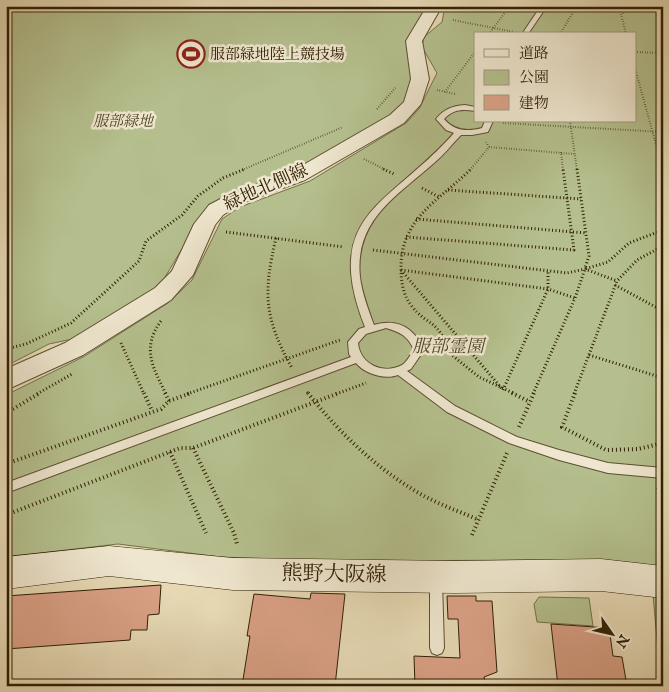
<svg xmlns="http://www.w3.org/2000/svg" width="669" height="692" font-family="'IM FELL English','Noto Serif JP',serif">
<rect width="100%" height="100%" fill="#e5d8b3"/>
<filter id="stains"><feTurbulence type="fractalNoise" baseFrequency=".004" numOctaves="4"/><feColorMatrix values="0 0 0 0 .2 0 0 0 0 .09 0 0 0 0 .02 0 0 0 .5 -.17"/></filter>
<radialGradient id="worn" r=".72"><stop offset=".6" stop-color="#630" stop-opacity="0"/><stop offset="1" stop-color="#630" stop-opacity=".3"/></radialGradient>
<path fill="#b4bf8d" stroke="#72704a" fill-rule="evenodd" d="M6 6H426L415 37 417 79 400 109 302 169 194 229 156 292 82 337 49 344 6 366Z
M445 6H663V568L552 560 327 561 221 557 118 544 6 557V395L83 357 168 303 192 280 222 219 240 207 310 181 406 123 419 109 437 73 422 47 424 37 442 22ZM475 34H635V121H475Z
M653 594 663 596V686H661Z
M539 597 589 598 593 626 537 622 534 604Z"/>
<path fill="#d9a085" stroke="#312006" d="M161 585 159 614 148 615 147 630H131L130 640 6 649V596Z
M311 593 345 594 335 686H242L250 636H247L254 594 310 599Z
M447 596H476V601H492L497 672 484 677 486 686H415L414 656 460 658 458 619H448Z
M551 624 609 628 613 656 622 657 627 686H558Z"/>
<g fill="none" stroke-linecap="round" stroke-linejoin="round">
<g stroke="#5e4e31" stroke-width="2">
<path id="service" d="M541 6H547L528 34H522Z
M465 105 475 107V111C463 109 453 109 444 119 454 131 467 132 482 128L485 121H493L488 132 472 135H461C452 144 444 155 434 163 397 196 354 220 360 277 362 293 368 309 374 325 398 318 414 328 424 350L411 369 407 371 455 406 517 437 559 450 608 463 663 468V478L608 473 559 460 509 443 447 412 398 375C385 380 365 374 356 363L6 493V483L351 357 349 354 348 342 359 329 365 327C320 213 391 205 454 133L446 130 436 119C444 109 452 106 465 105ZM386 328C400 332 408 336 414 350 410 355 407 362 402 365 383 375 360 364 358 343L366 334Z
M436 575 440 577 442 581 444 648 442 653 437 655 432 653 430 648V581L432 577Z"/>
</g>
<g stroke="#5e4e31" stroke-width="2">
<path id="tertiary" d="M427 6H442L422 41 429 79 421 104 404 123 305 180 242 203 223 215 215 225 193 275 171 300 83 355 6 390V369L65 343 155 288 172 271 194 224 209 205 228 195 291 172 390 115 404 102 411 79 406 41Z"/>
</g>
<g stroke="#312006" stroke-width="1">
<path id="secondary" d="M109 546 233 558 455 561 601 559 663 566V598L601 591 455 593 233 590 109 576 6 589V557Z"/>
</g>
<path stroke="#312006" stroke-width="2" stroke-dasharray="0.5 2" stroke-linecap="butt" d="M453 20 514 32
M489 34 510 6
M560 34 577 6
M626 34 621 14 636 6
M635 52 663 53
M635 68 663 170
M437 90 455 94
M445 92 475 52
M377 109 396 87
M570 121 577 170
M503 123 663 132
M489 147 574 154
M561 152 563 170
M364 159 386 170
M242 170 343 127
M470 170 489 147 486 142"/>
<path stroke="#312006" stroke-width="3" stroke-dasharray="1 2.5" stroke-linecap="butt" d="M383 169 394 174
M577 169 589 256 585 268
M422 188 439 197
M448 190 581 199
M416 219 586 233
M226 232 344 247
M406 237 574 250 563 169
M276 238C263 293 264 318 292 368
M373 250 567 273 585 269 617 281
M401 270 503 390 548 289V271
M401 270 548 289 575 298
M615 285 663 311
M161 321C141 348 153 368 166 394
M121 343 144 394
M6 349 26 344 71 323 139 261 146 241 182 215 198 196 223 178 245 169
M433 351 448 352 479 377 515 394
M448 352C439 318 427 327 411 305 403 295 401 281 401 269 400 218 440 200 471 169
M589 355 663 378
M307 392 309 394
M37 394 72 374
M187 394 340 340
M336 394 366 383
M533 394 575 298 585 269 608 262 629 243 663 230
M574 394 617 281 637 260 663 246"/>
<path stroke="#312006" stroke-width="4" stroke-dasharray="1 3" stroke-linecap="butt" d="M144 393 152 411
M165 393 169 401
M308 393C340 434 380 472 426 497 443 506 461 512 479 520
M512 393 530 402
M575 393 562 427 606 450 638 449 663 443
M6 413 40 393
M519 427 534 393
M193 448 234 533 237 544
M170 452 206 533
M6 464 161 409 169 401 191 393
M658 488 663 519
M6 515 180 448H193L339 393
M472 535 507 453"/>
<use href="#service" fill="#eee6ce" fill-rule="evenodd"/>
<use href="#tertiary" fill="#eee6ce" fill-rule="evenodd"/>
<use href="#secondary" fill="#eee6ce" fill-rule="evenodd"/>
</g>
<defs>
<g id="stadium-ring" transform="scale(1.4375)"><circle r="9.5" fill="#eee6ce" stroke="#8f2418" stroke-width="1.5"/><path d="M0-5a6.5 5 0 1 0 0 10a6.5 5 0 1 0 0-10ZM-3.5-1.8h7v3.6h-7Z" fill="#8f2418"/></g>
</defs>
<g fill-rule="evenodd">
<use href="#stadium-ring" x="191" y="54"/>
</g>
<g text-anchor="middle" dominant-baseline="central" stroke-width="5" stroke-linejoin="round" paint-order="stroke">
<g font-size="15" fill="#312006" stroke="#eee6ce" text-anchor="start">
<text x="210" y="54">服部緑地陸上競技場</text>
</g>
<g font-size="15" font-style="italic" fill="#524828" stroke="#eee6ce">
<text x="123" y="121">服部緑地</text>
</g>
<g font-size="18" fill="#312006" stroke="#eee6ce">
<text transform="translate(266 188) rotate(-24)">緑地北側線</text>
</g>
<g font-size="18" font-style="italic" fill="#524828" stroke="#eee6ce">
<text x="448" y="347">服部霊園</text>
</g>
<g font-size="21" fill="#312006" stroke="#eee6ce">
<text transform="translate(334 575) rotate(1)">熊野大阪線</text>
</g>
</g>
<rect width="669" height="692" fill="none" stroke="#e5d8b3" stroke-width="25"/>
<rect x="8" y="8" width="654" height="677" fill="none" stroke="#312006" stroke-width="2.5"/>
<rect x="12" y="12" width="644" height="667" fill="none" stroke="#312006"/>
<rect x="474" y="32" width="162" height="90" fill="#eee6ce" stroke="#a2977e"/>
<rect x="484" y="49" width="25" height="8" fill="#eee6ce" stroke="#a2977e"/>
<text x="519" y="58" font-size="15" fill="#312006">道路</text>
<rect x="484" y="70" width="25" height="15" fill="#b4bf8d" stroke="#a2977e"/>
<text x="519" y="82" font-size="15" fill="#312006">公園</text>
<rect x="484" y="95" width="25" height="15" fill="#d9a085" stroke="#a2977e"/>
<text x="519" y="108" font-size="15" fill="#312006">建物</text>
<g transform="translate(612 634) rotate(124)" stroke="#eee6ce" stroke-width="4" paint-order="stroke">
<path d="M0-4L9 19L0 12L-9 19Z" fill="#312006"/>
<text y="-8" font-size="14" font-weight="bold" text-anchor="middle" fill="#312006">N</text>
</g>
<rect width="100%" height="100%" filter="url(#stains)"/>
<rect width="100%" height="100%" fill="url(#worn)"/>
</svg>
